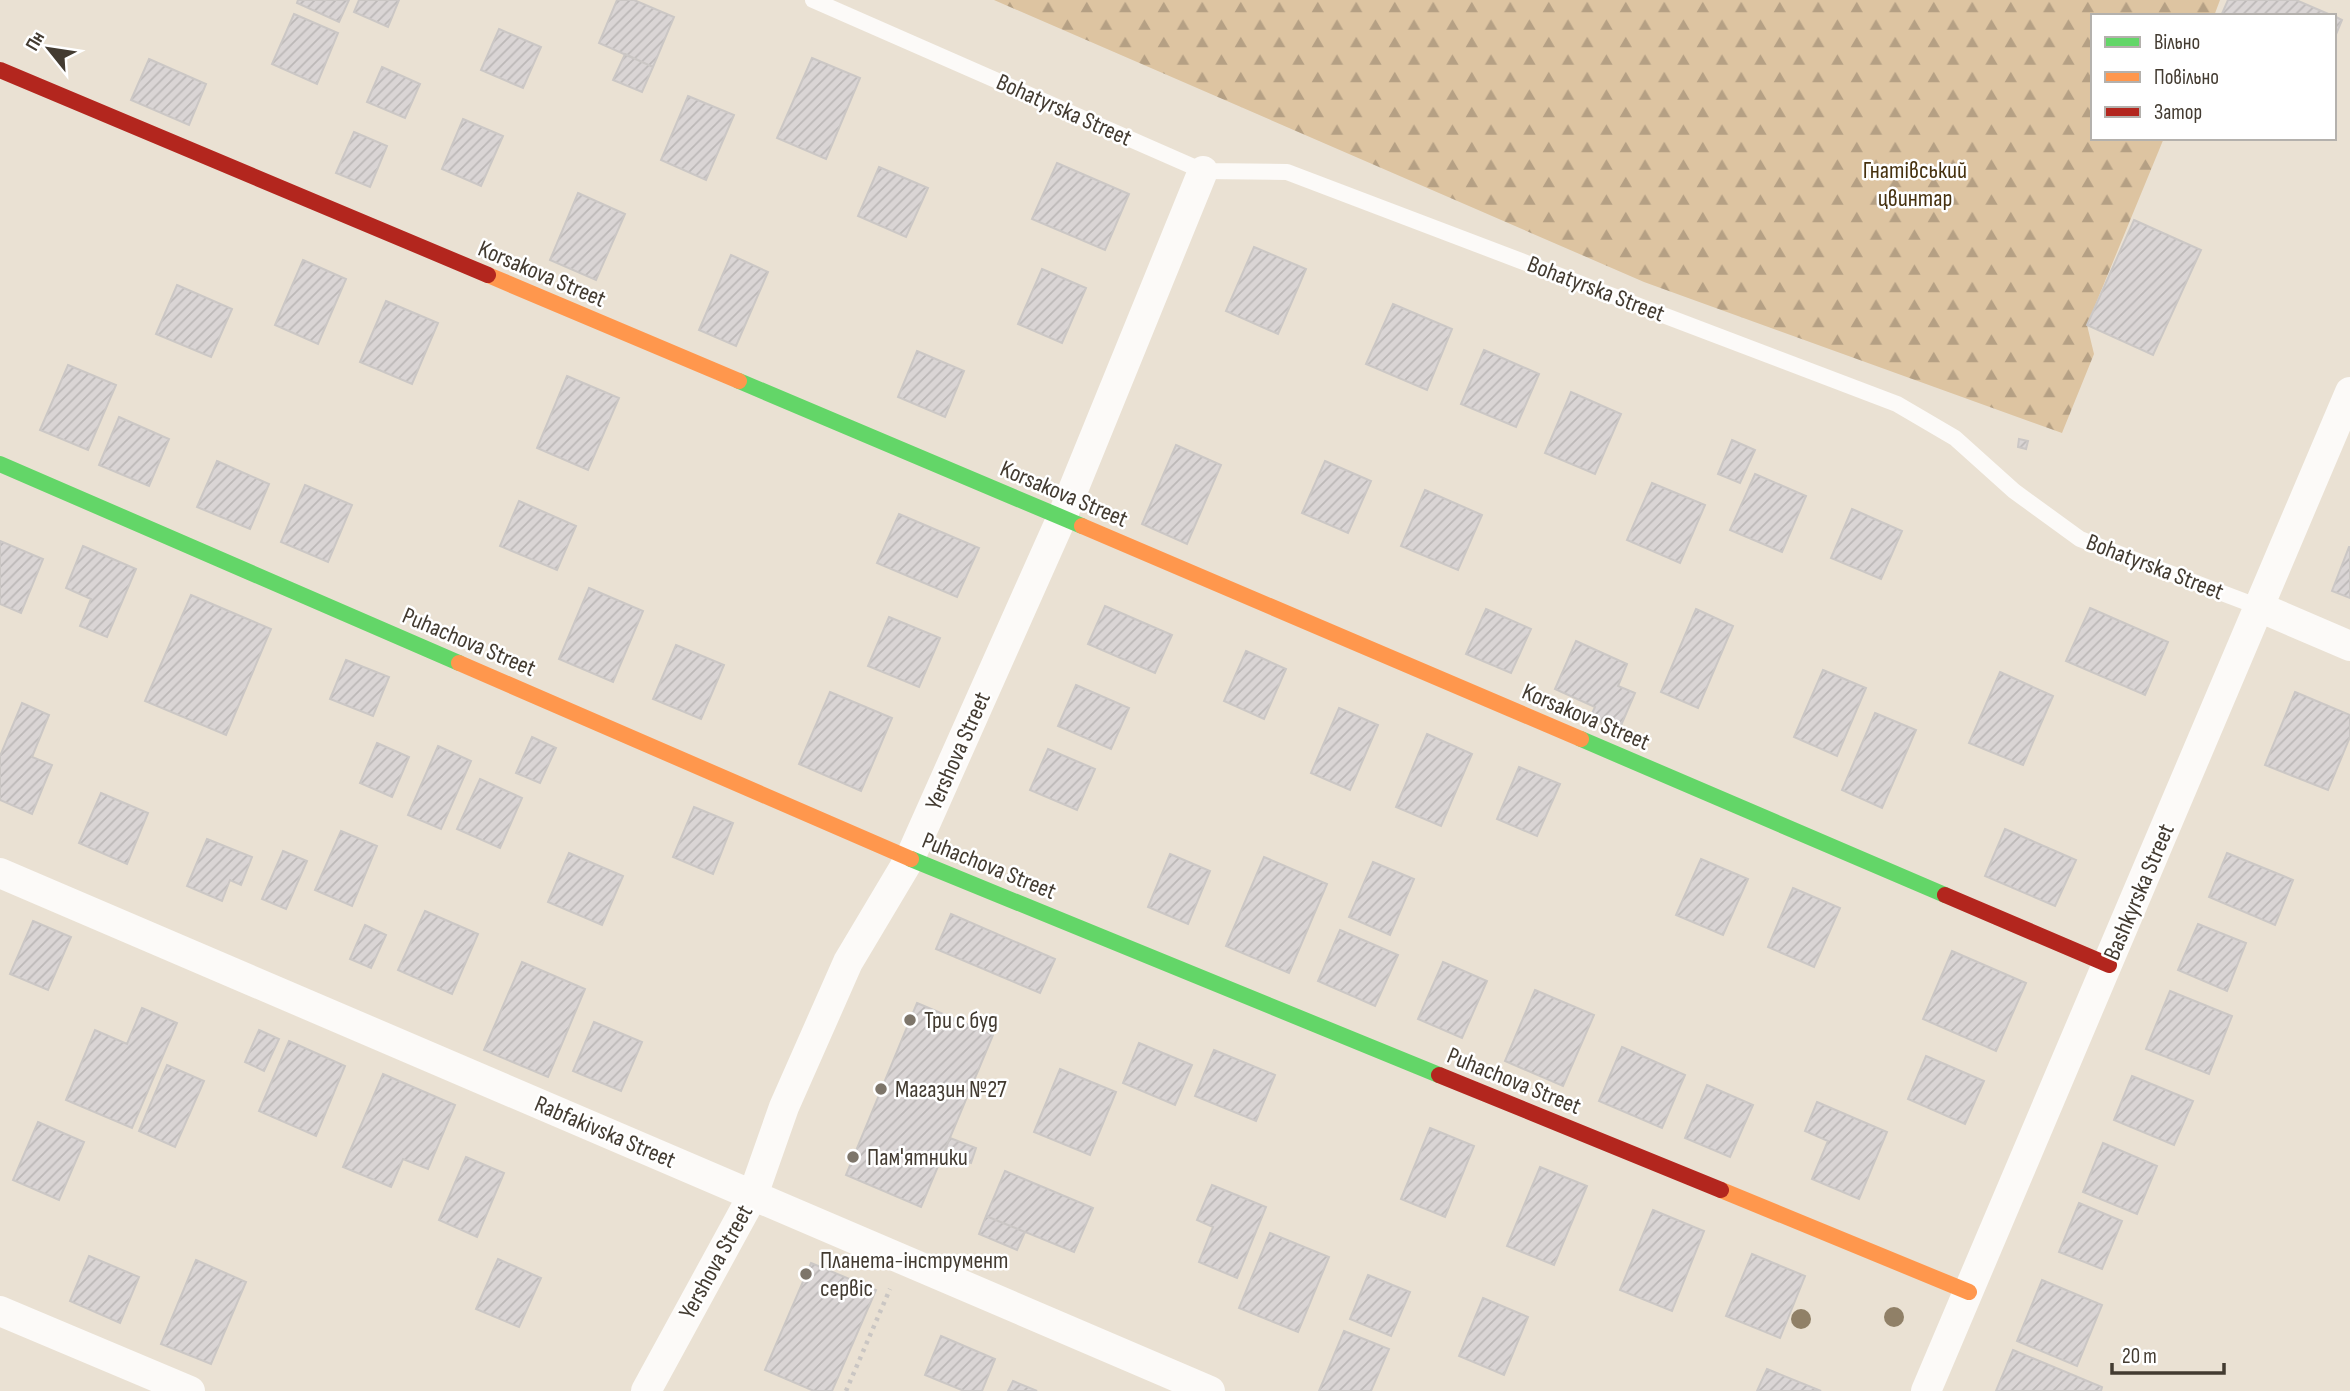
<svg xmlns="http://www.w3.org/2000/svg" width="2350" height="1391" font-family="'Sofia Sans Condensed',sans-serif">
<defs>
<pattern id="forest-firs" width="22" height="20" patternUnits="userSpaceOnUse" patternTransform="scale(1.75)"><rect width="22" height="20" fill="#ddc4a1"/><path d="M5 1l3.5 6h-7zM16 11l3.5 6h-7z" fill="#b5a084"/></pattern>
<pattern id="building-hatch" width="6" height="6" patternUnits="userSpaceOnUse" patternTransform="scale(1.75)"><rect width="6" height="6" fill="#dad5d5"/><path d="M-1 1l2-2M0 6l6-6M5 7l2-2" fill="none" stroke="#bcb8b7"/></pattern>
</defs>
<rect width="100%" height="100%" fill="#eae1d3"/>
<path fill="url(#forest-firs)" d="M994 0H2220L2214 16H2093V138H2164L2087 325 2094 354 2062 433 1644 282Z"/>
<path fill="url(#building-hatch)" stroke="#cbc7c5" stroke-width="2" d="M298 0H349L339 22 297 3Z
M359 0H399L388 27 354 12Z
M617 0H634L674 17 653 67 599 43Z
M2228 0H2296L2333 16H2221Z
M294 14 338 33 317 84 272 64Z
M2334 16 2342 20 2334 39Z
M499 29 541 47 523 88 481 70Z
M625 54 653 67 642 92 613 80Z
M812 58 860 78 826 159 777 138Z
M149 59 206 84 189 125 131 100Z
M382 67 420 84 405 118 367 102Z
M688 96 734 115 706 180 661 160Z
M463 119 503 136 481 186 442 169Z
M354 132 387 146 370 187 336 173Z
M1057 163 1129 194 1105 250 1032 219Z
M879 167 928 188 906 237 858 216Z
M578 193 625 214 596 280 550 260Z
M2134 220 2201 250 2153 355 2087 325Z
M1254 247 1306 269 1278 334 1226 311Z
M731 255 768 272 736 346 699 330Z
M303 260 346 279 318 344 275 325Z
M1042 269 1086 288 1062 343 1018 324Z
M177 285 232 309 211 357 156 334Z
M386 301 438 323 412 384 360 362Z
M1393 304 1452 329 1427 390 1366 364Z
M1484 350 1539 374 1516 427 1461 404Z
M917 351 964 371 945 417 898 397Z
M68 365 116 385 88 450 40 430Z
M567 376 619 398 588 470 537 448Z
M1571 392 1621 414 1595 474 1545 453Z
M119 417 169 439 149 486 99 465Z
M2019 439 2028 441 2026 449 2018 447Z
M1732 440 1755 450 1740 483 1718 474Z
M1176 445 1221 465 1187 544 1142 524Z
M217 461 269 484 250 529 197 507Z
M1325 461 1371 481 1348 533 1302 513Z
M1755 474 1806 496 1782 552 1730 530Z
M1652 483 1705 505 1680 563 1627 540Z
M305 485 352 505 328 562 281 542Z
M1425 490 1482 515 1458 570 1401 546Z
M519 501 576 526 557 570 500 546Z
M1852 509 1902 531 1881 579 1831 558Z
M899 514 979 548 957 597 877 563Z
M0 541 43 559 21 613 0 604Z
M83 546 136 569 107 637 80 626 91 599 66 588Z
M2349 547H2350V598L2332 591Z
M589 588 643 611 613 682 559 659Z
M191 595 271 629 226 735 145 701Z
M1105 606 1172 635 1155 673 1088 644Z
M2090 608 2168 642 2145 695 2066 661Z
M1486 609 1531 629 1511 673 1466 654Z
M1696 609 1733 626 1698 708 1661 692Z
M889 617 940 638 919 687 868 666Z
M1576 641 1627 664 1618 686 1635 693 1619 730 1590 718 1595 707 1555 689Z
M676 645 724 665 701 719 653 699Z
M1246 651 1286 669 1264 719 1224 701Z
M346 660 389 677 373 716 330 699Z
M1823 670 1866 688 1837 756 1794 737Z
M2000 672 2053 696 2023 765 1969 743Z
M1076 685 1129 708 1111 749 1058 726Z
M830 692 892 718 861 791 799 764Z
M2295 692 2350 715V737L2328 790 2265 765Z
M22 703 49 715 32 757 52 765 32 814 0 800V756Z
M1339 708 1378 725 1350 790 1311 773Z
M1875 713 1916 730 1882 808 1842 790Z
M1427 734 1472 754 1441 826 1396 807Z
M532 737 556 748 540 783 516 773Z
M377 743 409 757 392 797 360 783Z
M438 746 471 761 441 829 408 815Z
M1048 749 1095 769 1077 810 1030 790Z
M1519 767 1560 784 1537 836 1497 819Z
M480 779 522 798 500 848 457 829Z
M101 793 148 813 127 864 79 843Z
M694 807 733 823 713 874 673 857Z
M2005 829 2076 860 2055 906 1985 876Z
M341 831 377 846 352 906 315 890Z
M207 839 252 857 241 885 230 880 222 901 187 886Z
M283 851 307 861 286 909 262 899Z
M569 853 623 876 602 925 548 902Z
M2227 853 2293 880 2275 925 2209 897Z
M1170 854 1210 871 1188 924 1148 907Z
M1264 857 1327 884 1289 973 1226 946Z
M1701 859 1748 879 1723 935 1676 915Z
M1373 862 1414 879 1390 935 1349 917Z
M1793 888 1840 908 1814 967 1768 947Z
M425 911 478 934 452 994 398 970Z
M951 914 1055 959 1040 993 936 949Z
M33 921 71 937 48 990 10 974Z
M2198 924 2246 943 2227 991 2178 970Z
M365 925 386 935 371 968 350 959Z
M1340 930 1398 955 1375 1006 1318 981Z
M1952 951 2026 983 1996 1051 1923 1019Z
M522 962 585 989 548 1077 484 1050Z
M1443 962 1487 981 1462 1038 1418 1019Z
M1535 990 1594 1015 1563 1086 1505 1061Z
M2170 991 2232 1016 2209 1074 2146 1049Z
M917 1003 993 1035 921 1207 846 1175Z
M142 1008 177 1023 132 1128 66 1100 95 1030 127 1044Z
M594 1022 642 1042 621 1091 573 1071Z
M259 1030 279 1039 264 1071 245 1062Z
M289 1041 345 1066 316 1136 259 1111Z
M1139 1043 1192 1065 1175 1105 1123 1083Z
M1622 1047 1685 1075 1662 1128 1599 1101Z
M1214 1050 1275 1075 1256 1121 1195 1096Z
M1926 1056 1984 1081 1965 1124 1908 1099Z
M167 1065 204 1081 175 1147 139 1131Z
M1060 1069 1116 1092 1090 1155 1034 1132Z
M383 1074 455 1105 428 1169 403 1159 391 1187 343 1167Z
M2132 1076 2193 1101 2174 1145 2114 1120Z
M1707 1085 1753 1105 1730 1157 1685 1138Z
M1817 1102 1887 1132 1859 1199 1812 1179 1828 1141 1805 1131Z
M38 1122 84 1142 59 1200 13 1180Z
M1430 1128 1474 1146 1445 1217 1401 1199Z
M950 1138 976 1148 971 1163 944 1153Z
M2103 1143 2157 1166 2137 1214 2083 1192Z
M466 1157 504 1173 477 1237 439 1220Z
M1540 1167 1587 1186 1554 1265 1507 1246Z
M1005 1171 1093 1208 1074 1252 986 1216Z
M1212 1185 1266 1207 1237 1278 1199 1262 1213 1227 1197 1220Z
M2079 1203 2122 1221 2102 1269 2059 1252Z
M1653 1210 1704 1231 1672 1311 1620 1290Z
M986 1216 1025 1232 1017 1250 979 1234Z
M1270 1233 1329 1257 1298 1332 1239 1308Z
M1752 1254 1805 1276 1780 1338 1726 1316Z
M89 1256 139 1277 120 1323 70 1301Z
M498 1259 541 1278 519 1327 476 1309Z
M196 1260 246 1282 211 1364 161 1344Z
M811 1263 876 1290 832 1391H814L765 1370Z
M1368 1275 1410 1292 1391 1336 1350 1319Z
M2042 1280 2102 1305 2077 1366 2017 1341Z
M1483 1298 1528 1317 1504 1375 1459 1356Z
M1344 1331 1389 1349 1371 1391H1319Z
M941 1336 995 1359 982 1391H964L925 1375Z
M2013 1350 2102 1387 2101 1391H1996Z
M1767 1369 1821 1391H1757Z
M1013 1381 1037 1391H1008Z"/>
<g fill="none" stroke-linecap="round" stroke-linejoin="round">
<path stroke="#cac6c3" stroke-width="4.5" stroke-dasharray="3.5 5" stroke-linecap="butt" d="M846 1391 890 1289"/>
<path stroke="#fcfaf8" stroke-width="16" d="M813 0 1203 171 1287 172 1897 404 1955 438 2014 491 2080 539 2259 607"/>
<path stroke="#fcfaf8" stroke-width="30" d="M2259 607 2350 646
M0 873 1210 1391
M0 1311 190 1391
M646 1391 753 1195 784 1107 848 962 910 858 1062 517 1203 171
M1926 1391 2350 392"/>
<path stroke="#63d668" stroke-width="16" d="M739 381 1082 526
M0 464 459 663
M1581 739 1945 895
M911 859 1439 1075"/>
<path stroke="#ff974d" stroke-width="16" d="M488 275 739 381
M1082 526 1581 739
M459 663 911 859
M1721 1190 1969 1292"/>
<path stroke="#b3261e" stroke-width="16" d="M0 70 488 275
M1945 895 2109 965
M1439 1075 1721 1190"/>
</g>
<g fill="#908067">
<circle cx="1894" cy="1317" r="10"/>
<circle cx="1801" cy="1319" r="10"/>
</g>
<g fill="#7d756a" stroke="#fff" stroke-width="2.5">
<circle cx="910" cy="1020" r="7"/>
<circle cx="881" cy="1089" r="7"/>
<circle cx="853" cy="1157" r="7"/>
<circle cx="806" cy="1274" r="7"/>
</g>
<g text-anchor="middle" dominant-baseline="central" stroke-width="5" stroke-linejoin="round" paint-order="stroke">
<g font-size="24" fill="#433b31" stroke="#fff">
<text transform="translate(1064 110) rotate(24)">Bohatyrska Street</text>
<text transform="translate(542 274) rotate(23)">Korsakova Street</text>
<text transform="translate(1596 289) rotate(21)">Bohatyrska Street</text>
<text transform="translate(1064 494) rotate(23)">Korsakova Street</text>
<text transform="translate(2155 567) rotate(21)">Bohatyrska Street</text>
<text transform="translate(469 642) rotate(23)">Puhachova Street</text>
<text transform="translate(1586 717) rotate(23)">Korsakova Street</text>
<text transform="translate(958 751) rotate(-66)">Yershova Street</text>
<text transform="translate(989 866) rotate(22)">Puhachova Street</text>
<text transform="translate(2139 892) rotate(-67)">Bashkyrska Street</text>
<text transform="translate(1514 1081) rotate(22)">Puhachova Street</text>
<text transform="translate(605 1132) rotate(23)">Rabfakivska Street</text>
<text transform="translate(716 1262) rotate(-61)">Yershova Street</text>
</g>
<g font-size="24" fill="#46310f" stroke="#fff">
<text x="1915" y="170">Гнатівський<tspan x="1915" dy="28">цвинтар</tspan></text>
</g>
<g font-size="24" fill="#433b31" stroke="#fff" text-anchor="start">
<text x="924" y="1020">Три с буд</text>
<text x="895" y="1089">Магазин №27</text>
<text x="867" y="1157">Пам'ятники</text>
<text x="820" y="1260">Планета-інструмент<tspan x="820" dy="28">сервіс</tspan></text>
</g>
</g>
<rect x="2091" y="14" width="245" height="126" fill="#ffffff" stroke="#b4b1ad" stroke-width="2"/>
<rect x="2105" y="37" width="35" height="10" fill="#63d668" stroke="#b4b1ad" stroke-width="2"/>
<text x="2154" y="49" font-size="21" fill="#433b31">Вільно</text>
<rect x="2105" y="72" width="35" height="10" fill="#ff974d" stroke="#b4b1ad" stroke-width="2"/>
<text x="2154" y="84" font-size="21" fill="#433b31">Повільно</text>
<rect x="2105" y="107" width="35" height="10" fill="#b3261e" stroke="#b4b1ad" stroke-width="2"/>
<text x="2154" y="119" font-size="21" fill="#433b31">Затор</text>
<g transform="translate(49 49) rotate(300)" stroke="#ffffff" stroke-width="5" paint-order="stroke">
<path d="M0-5L12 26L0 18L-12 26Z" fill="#433b31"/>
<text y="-10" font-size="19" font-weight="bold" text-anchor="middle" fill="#433b31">Пн</text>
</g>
<path d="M2112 1363v10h112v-10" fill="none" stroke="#433b31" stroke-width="3.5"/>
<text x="2122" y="1363" font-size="21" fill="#433b31" stroke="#ffffff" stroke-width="5" paint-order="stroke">20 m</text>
</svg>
